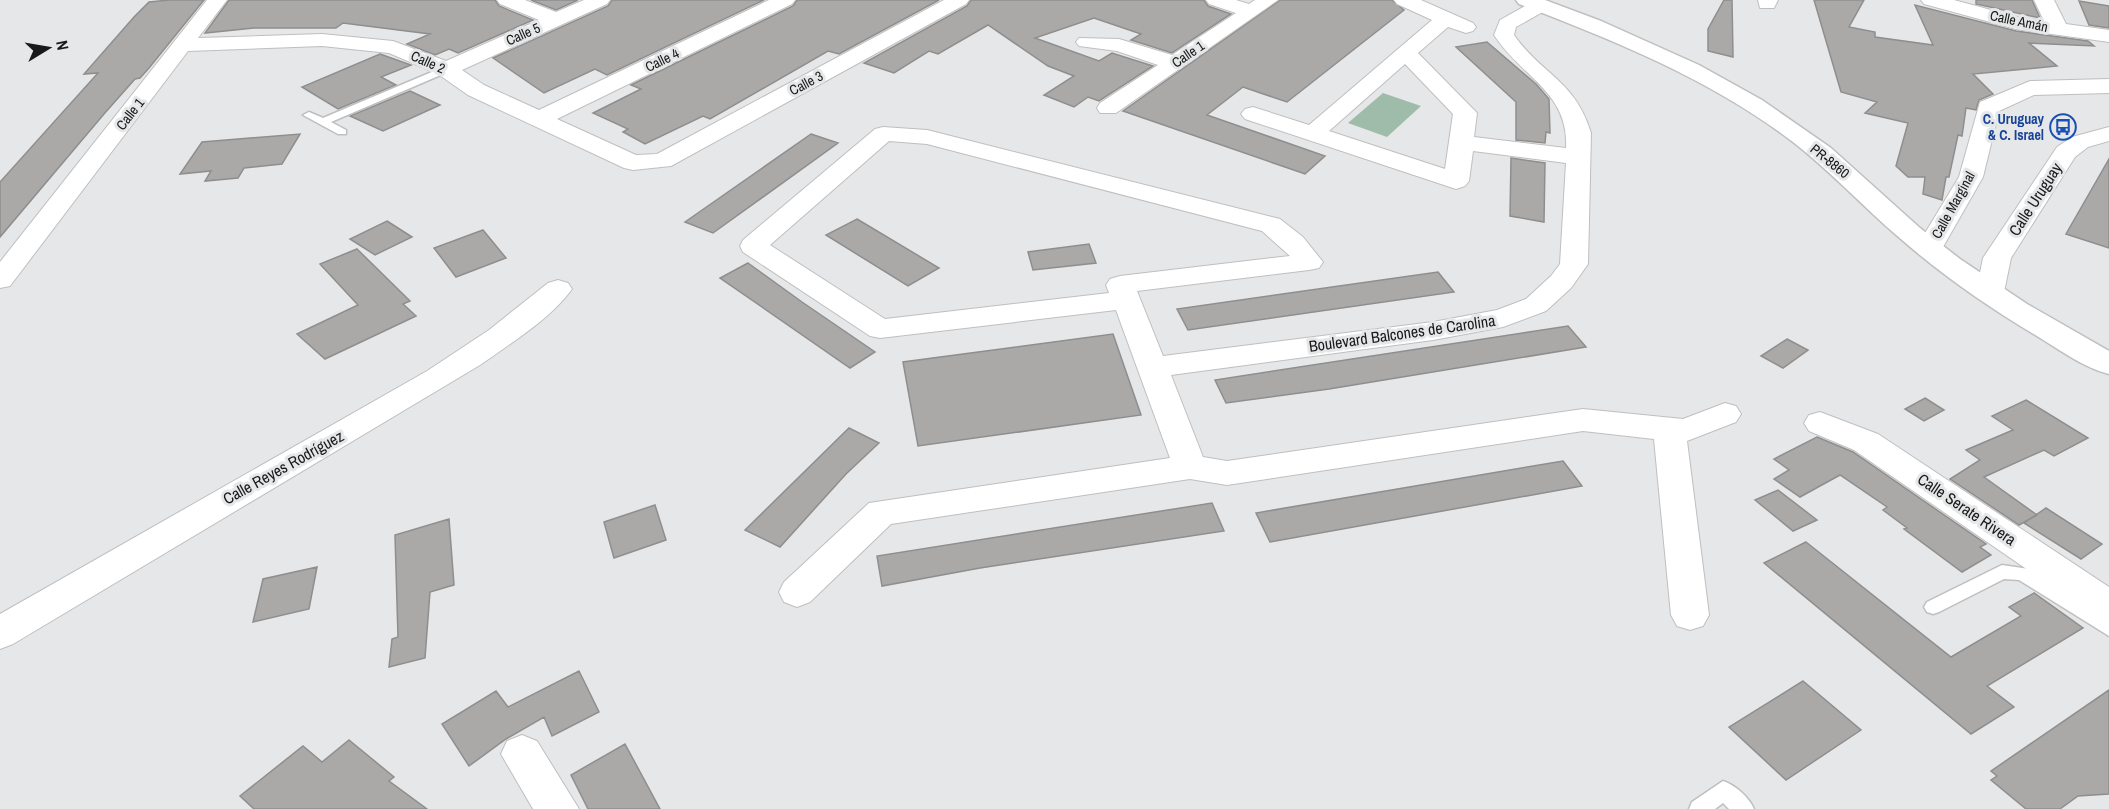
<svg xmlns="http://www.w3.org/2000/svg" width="2109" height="809" font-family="'Archivo Narrow',sans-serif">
<rect width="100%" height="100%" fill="#e6e7e8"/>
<path fill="#9fbcaa" d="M1383 93 1421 106 1387 137 1348 123Z"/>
<path fill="#aaa9a8" stroke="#8f8e8e" stroke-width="1.5" d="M169 0H204L149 68 140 78 135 79 104 114 0 237V182L98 73 84 74 134 17 149 2Z
M229 0H495L499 6 533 20 458 53 449 49 435 55 407 44 430 34 343 23 336 28H254L205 33Z
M531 0H578L556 10Z
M612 0H764L607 75 595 69 544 93 493 58 608 6Z
M797 0H939L839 54 828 51 710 119 703 116 645 144 623 132 628 129 593 113 641 89 631 85 793 6Z
M971 0H1204L1208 6 1231 14 1172 53 1131 40 1141 34 1094 18 1035 38 1099 61 1112 53 1153 66 1099 101 1088 97 1074 107 1044 95 1074 76 1048 66 988 25 938 54 929 51 894 73 864 63 967 6Z
M1280 0H1392L1404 10 1287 102 1243 87 1207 115 1325 156 1305 174 1123 111Z
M1724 0H1732L1733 57 1708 51V29Z
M1814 0H1864L1849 27 1875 32V37L1933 45 1915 5 2016 31 2088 41 2094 46 2029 43 2057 66 1973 74 1993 94 1979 100 1976 110 1966 108 1962 136 1958 135 1949 177H1946L1942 200 1923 194 1925 177H1908L1896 166 1908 123 1865 113 1877 102 1841 92Z
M1976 0H2032L2040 18 1976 4Z
M2079 1 2109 6V28L2089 25Z
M1487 42 1536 84 1549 99 1550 133 1546 132 1545 143 1516 140V102L1456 47Z
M380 54 411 65 381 77 396 85 338 109 302 87Z
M410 91 440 105 383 131 350 116Z
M300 134 282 164 244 168 238 178 205 181 211 171 180 174 202 142Z
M811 134 838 143 713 233 685 222Z
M1511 158 1545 163 1544 222 1510 216Z
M2109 159V248L2066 234Z
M857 219 939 268 908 286 826 235Z
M387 221 412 237 375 255 350 239Z
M483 230 506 258 456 277 434 248Z
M1089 244 1096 263 1033 270 1028 252Z
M357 249 410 301 403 304 416 316 325 359 297 334 358 305 320 264Z
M748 263 802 302 875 352 850 368 720 278Z
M1438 272 1454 292 1188 330 1177 309Z
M1568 326 1586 347 1329 389 1226 403 1215 380Z
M1113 334 1141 415 918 446 903 362Z
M1787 339 1808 350 1783 368 1761 356Z
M1925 398 1944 410 1924 421 1905 409Z
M2026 400 2088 438 2054 456 2044 450 1984 477 2037 515 2019 525 1950 479 1980 460 1966 450 2013 430 1992 416Z
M849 428 879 443 846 474 780 547 745 530Z
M1817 437 1853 452 1986 544 1980 547 1991 555 1962 572 1904 529 1907 528 1883 510 1887 507 1840 475 1800 497 1774 479 1789 470 1774 459Z
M1563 461 1582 486 1270 542 1256 513Z
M1778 490 1817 520 1793 531 1755 500Z
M1212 503 1224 531 980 568 882 586 877 556Z
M655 505 666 540 614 558 604 522Z
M2046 508 2102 544 2081 559 2024 523Z
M449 519 454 585 430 592 425 658 389 667 392 639 398 637 395 535Z
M1806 542 1951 657 2021 616 2009 607 2034 593 2083 628 1987 686 2014 707 1971 734 1764 563Z
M317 567 309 609 253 622 263 579Z
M579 671 599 712 552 736 544 717 506 739 469 766 442 724 496 691 508 707Z
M1803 681 1861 730 1786 780 1729 727Z
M2109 690V794L2078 796 2060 809H2026L1991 780 1997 776 1991 771Z
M349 740 394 777 389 781 427 809H254L240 796 303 746 322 762Z
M625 744 660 809H588L571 775Z"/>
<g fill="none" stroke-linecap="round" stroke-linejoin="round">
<g stroke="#bfbfc0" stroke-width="3">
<path id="service" d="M446 66 451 69 450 71 331 122 346 130V134H338L303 115 309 112 323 118Z
M2002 565 2029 569 2109 620V636L2019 580 2004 579 1939 612 1933 614 1927 612 1924 607 1927 602Z
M1723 781C1735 785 1749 797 1754 809H1729L1723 803 1715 809H1689L1692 802Z"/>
</g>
<g stroke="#bfbfc0" stroke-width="2">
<path id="minor" d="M207 0H227L198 38 322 34 393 41 446 61 539 20 500 4 497 0H525L556 12 584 0H610L607 4 462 70 484 85 539 110 769 0H795L792 4 557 119 636 155 657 154 944 0H969L966 4 671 166 633 170 624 168 468 95 438 74 389 53 322 46 188 51 10 286 0 288V262Z
M1206 0H1236L1249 4 1255 0H1278L1116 113H1100L1097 108 1100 103 1158 65 1117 51 1079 46 1076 42 1079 38 1119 39 1172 55 1236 13 1209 4Z
M1394 0H1421L1473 23 1476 27 1473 31 1466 33 1448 27 1418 53 1477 113 1474 137 1566 148C1569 92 1522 78 1494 35L1500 20 1534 1H1548L1551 5 1548 9 1516 27 1514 35C1542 75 1575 80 1591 133L1588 264 1571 288 1546 311 1503 327 1433 340 1171 375 1203 457 1227 461 1583 409 1683 419 1725 403 1736 406 1741 414 1736 422 1687 441 1709 615 1703 626 1690 630 1677 626 1671 615 1654 439 1583 431 1227 485 1190 479 891 524 810 602 797 607 784 602 779 592 784 582 869 503 1170 458 1116 310 880 338 870 336 743 252 740 246 743 240 875 129 883 127 927 130 1280 219 1303 237 1323 262 1319 268 1309 270 1137 291 1163 356 1433 322 1497 310 1526 299 1551 276 1560 264 1566 163 1473 151 1469 181 1465 186 1456 189 1245 119 1241 114 1245 109 1253 107 1309 125 1432 20 1397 4ZM1405 64 1453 114 1445 169 1329 131ZM889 141 927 144 1262 231 1290 256 1120 276 1110 279 1106 285 1109 293 885 319 770 245Z
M1758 0H1778L1774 8H1760Z
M1921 0H1954L2017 17 2044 21 2034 0H2054L2066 24 2109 30V42L2016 29 1924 4Z
M2109 79V93L2034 95 1999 111 1983 177 1939 254 1929 256 1919 254 1916 248 1959 177 1980 102 2030 81Z
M2109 127V141L2088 147 2075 157 2011 258 2004 292 2000 298 1990 301 1980 298 1976 292 1983 258 2057 147 2072 137Z
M558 280 568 283 572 289C552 318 508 345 480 365L13 644 0 649V614L427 371 489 330 548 283Z
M1820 412 1878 434 2109 587V621L2096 617 1854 450 1809 431 1804 423 1809 415Z
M522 735 537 741 579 809H533L501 754 507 741Z"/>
</g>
<g stroke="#bfbfc0" stroke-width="3">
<path id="tertiary" d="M1516 0H1545L1601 21 1699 65 1762 100 1831 148 1920 228 1960 259 2027 304 2109 351V374C2084 368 2060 350 2037 336 1990 308 1943 276 1901 239 1864 208 1832 172 1793 142 1712 80 1614 40 1519 4Z"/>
</g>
<use href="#service" fill="#fff" fill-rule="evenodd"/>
<use href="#minor" fill="#fff" fill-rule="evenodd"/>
<use href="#tertiary" fill="#fff" fill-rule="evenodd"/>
</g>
<defs>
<g id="bus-ring" transform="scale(1.35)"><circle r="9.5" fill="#e6e7e8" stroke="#1a4fb4" stroke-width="1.5"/><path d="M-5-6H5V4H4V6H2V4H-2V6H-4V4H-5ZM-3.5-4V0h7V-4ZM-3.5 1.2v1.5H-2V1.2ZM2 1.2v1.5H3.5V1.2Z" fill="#1a4fb4"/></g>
</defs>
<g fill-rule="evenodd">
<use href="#bus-ring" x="2063" y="127"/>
</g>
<g text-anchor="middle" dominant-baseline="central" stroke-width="6" stroke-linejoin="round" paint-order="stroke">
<g font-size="14" fill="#181919" stroke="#e6e7e8">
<text transform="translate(2019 21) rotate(12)">Calle Amán</text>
<text transform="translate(523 34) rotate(-24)">Calle 5</text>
<text transform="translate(1188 54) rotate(-34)">Calle 1</text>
<text transform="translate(662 60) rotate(-26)">Calle 4</text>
<text transform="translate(428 62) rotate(24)">Calle 2</text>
<text transform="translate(806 83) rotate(-28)">Calle 3</text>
<text transform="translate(130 114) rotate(-52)">Calle 1</text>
<text transform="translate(1830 161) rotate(39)">PR-8860</text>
<text transform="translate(1953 205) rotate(-61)">Calle Marginal</text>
</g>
<g font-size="14" font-weight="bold" fill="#164399" stroke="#e6e7e8" text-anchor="end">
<text x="2044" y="119">C. Uruguay<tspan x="2044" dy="16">&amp; C. Israel</tspan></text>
</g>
<g font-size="16" fill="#181919" stroke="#e6e7e8">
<text transform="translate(2035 199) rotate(-57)">Calle Uruguay</text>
<text transform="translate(1402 333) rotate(-8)">Boulevard Balcones de Carolina</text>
<text transform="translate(283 467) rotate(-29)">Calle Reyes Rodríguez</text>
<text transform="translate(1967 509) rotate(34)">Calle Serate Rivera</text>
</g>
</g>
<g transform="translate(48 48) rotate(79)" stroke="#e6e7e8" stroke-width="4.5" paint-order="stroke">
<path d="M0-4.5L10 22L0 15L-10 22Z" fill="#181919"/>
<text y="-9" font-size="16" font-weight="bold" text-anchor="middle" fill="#181919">N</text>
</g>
</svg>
